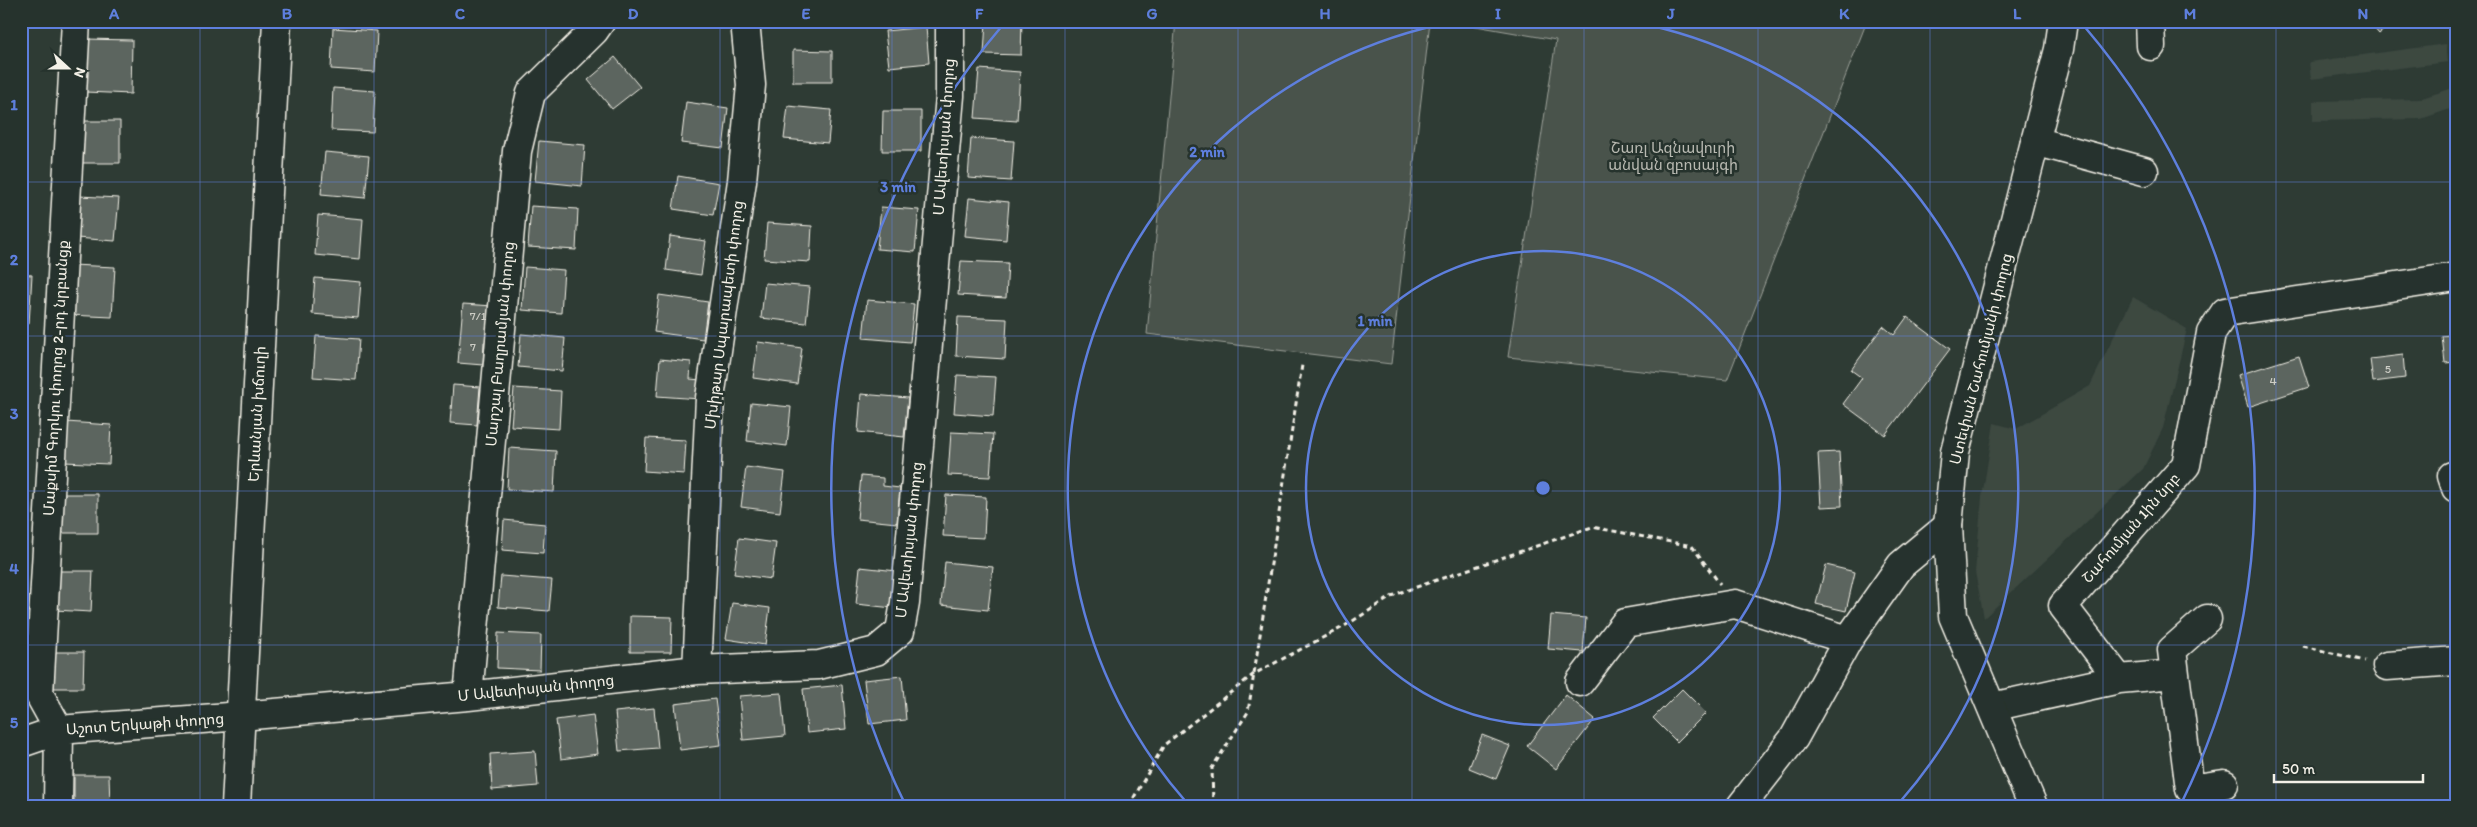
<svg xmlns="http://www.w3.org/2000/svg" width="2477" height="827" font-family="Itim,'Noto Sans Armenian',sans-serif">
<rect width="100%" height="100%" fill="#2e3b34"/>
<filter id="ink" filterUnits="userSpaceOnUse"><feTurbulence type="fractalNoise" baseFrequency=".02" numOctaves="2"/><feDisplacementMap in="SourceGraphic" scale="10" xChannelSelector="R" yChannelSelector="G"/><feConvolveMatrix kernelMatrix="1 2 1 2 8 2 1 2 1" color-interpolation-filters="sRGB"/></filter>
<g filter="url(#ink)">
<path fill="#3c4841" d="M2446 44 2448 62 2311 79 2309 62Z
M2456 87V107L2421 119 2313 121V101L2419 99Z
M2133 297 2187 329 2163 428 2143 469 1984 618 1975 572 1982 497 1994 423 2016 429 2090 386Z"/>
<path fill="#48524c" stroke="#9ea29a" d="M1176 21H1430L1391 364 1147 334Z
M1447 21H1867L1727 380 1508 357 1556 40Z"/>
<path fill="#5c655e" stroke="#f4f1e8" d="M986 21H1022L1021 55 984 54Z
M2290 21H2304L2297 28Z
M2368 21H2394L2379 34Z
M926 27 929 63 889 67 885 31Z
M333 28 377 31 375 72 331 69Z
M86 39 132 40 131 94 85 92Z
M793 50 832 51V82H793Z
M615 57 640 87 612 109 588 80Z
M979 69 1020 72 1017 121 975 118Z
M333 88 375 91 373 132 331 130Z
M686 102 728 108 723 148 681 143Z
M788 106 831 110 828 143 784 139Z
M883 111H921V151H882Z
M81 121H120V163H81Z
M971 138 1014 141 1011 181 968 178Z
M539 141 585 145 582 186 535 181Z
M325 152 369 156 365 198 321 194Z
M678 176 719 183 713 215 673 209Z
M79 196 119 198 115 241 76 238Z
M969 198 1009 202 1006 240 965 236Z
M531 206 578 209 576 250 528 247Z
M881 207 919 210 915 252 877 249Z
M318 215 363 219 360 259 315 255Z
M767 223 812 226 810 262 764 259Z
M670 236 706 241 701 275 666 270Z
M961 261 1008 263 1006 298 958 295Z
M72 265 115 267 112 317 69 315Z
M525 267 564 270 561 313 522 310Z
M21 274 32 275 29 324 21 323Z
M315 278 361 282 358 318 312 314Z
M765 283 810 287 806 323 761 318Z
M659 295 708 302 703 339 654 332Z
M867 300 914 304 910 342 863 338Z
M463 304 493 306 490 343 484 342 483 365 458 363Z
M958 317 1007 319 1005 359 956 356Z
M1907 317 1950 349 1885 435 1843 404 1862 378 1851 370 1883 326 1894 335Z
M521 334 565 338 562 371 518 367Z
M2456 334V362L2445 363 2442 336Z
M316 336 359 339 356 380 313 377Z
M758 342 802 348 797 384 753 378Z
M2403 355 2405 378 2373 382 2370 359Z
M2299 356 2309 387 2248 407 2238 375Z
M21 357H25L21 399Z
M660 359 691 362 690 379 701 380 700 399 657 396Z
M957 375 996 377 993 416 954 413Z
M453 385 480 387 477 425 450 423Z
M514 388 561 391 559 429 511 426Z
M861 394 908 398 904 437 858 432Z
M751 403 791 407 787 446 747 441Z
M66 422 111 425 109 464 64 462Z
M951 432 993 434 990 477 948 475Z
M646 438 686 440 684 474 644 471Z
M509 448 556 451 554 492 507 489Z
M1839 452 1842 506 1821 507 1818 453Z
M746 467 785 472 780 512 741 507Z
M861 476 883 478V486L900 488 897 523 857 519Z
M60 494H98V533H60Z
M946 495 986 497 984 538 943 536Z
M504 520 545 524 543 553 502 550Z
M739 538 776 543 771 579 734 574Z
M945 562 993 567 988 610 941 605Z
M1826 565 1855 572 1846 611 1816 604Z
M860 567 897 571 893 608 856 604Z
M56 571H93L91 612 54 610Z
M501 576 552 580 549 611 498 607Z
M732 603 770 608 765 645 726 639Z
M1551 615 1586 618 1583 652 1548 649Z
M630 616 672 617 671 652H630Z
M498 633 541 635 540 670 497 668Z
M51 652H84L83 688H50Z
M902 676 906 720 869 724 864 680Z
M842 685 846 729 807 733 803 689Z
M1682 689 1706 713 1677 742 1653 718Z
M781 693 785 736 743 740 739 696Z
M1566 695 1595 719 1556 769 1527 746Z
M715 699 721 745 680 750 675 704Z
M654 708 658 748 619 751 615 712Z
M593 715 598 754 561 759 556 720Z
M1482 735 1510 746 1496 779 1469 768Z
M535 751 538 786 492 790 490 754Z
M21 773H26L27 802H21Z
M74 775H109L110 806H74Z"/>
<g fill="none" stroke-linecap="round" stroke-linejoin="round">
<g stroke="#f4f1e8" stroke-width="31">
<path id="minor" d="M2150 21 2151 46
M2035 141 2144 171
M2456 475 2452 476 2456 488
M2387 666 2456 661
M697 670 710 398 742 181 751 85 745 21
M2175 674 2172 650 2207 619
M2119 679 2175 674 2190 789 2224 784
M1580 682 1625 623 1735 604 1848 640 1901 565 1948 526
M468 696 517 151 531 93 594 31 601 21
M1992 707 2119 679 2063 606 2186 465 2211 333 2225 312 2456 277
M21 743 59 730 241 716 468 696 697 670 819 665 876 651 900 631 905 603 950 96V21
M58 806 59 730 39 694 76 21
M236 806 277 21
M1741 806 1794 738 1848 640"/>
</g>
<g stroke="#f4f1e8" stroke-width="31">
<path id="major" d="M2033 806 1953 616 1948 526 1955 452 2059 49 2063 21"/>
</g>
<path stroke="#f4f1e8" stroke-width="3" stroke-dasharray="5 4" stroke-linecap="butt" d="M2303 646 2365 661
M1129 806 1164 745 1254 674 1343 627 1396 594 1592 527 1692 546 1720 584
M1213 806 1212 768 1248 712 1302 365"/>
<use href="#minor" stroke="#26332d" stroke-width="28"/>
<use href="#major" stroke="#26332d" stroke-width="28"/>
</g>
</g>
<path fill="none" stroke="#5e7fdd" stroke-width="1" stroke-opacity="0.55" d="M200 21V806M374 21V806M546 21V806M720 21V806M892 21V806M1065 21V806M1238 21V806M1412 21V806M1584 21V806M1758 21V806M1930 21V806M2103 21V806M2276 21V806M21 182H2456M21 336H2456M21 491H2456M21 645H2456"/>
<g fill="none" stroke="#5e7fdd" stroke-width="2.5">
<circle cx="1543" cy="488" r="237"/>
<path d="M1187 803A475 475 0 0 1 1452 22M1634 22A475 475 0 0 1 1899 803"/>
<path d="M906 806A712 712 0 0 1 1002 26M2084 26A712 712 0 0 1 2180 806"/>
</g>
<g text-anchor="middle" dominant-baseline="central" stroke-width="5" stroke-linejoin="round" paint-order="stroke">
<g font-size="12" fill="#cecec6">
<text x="478" y="316">7/1</text>
<text x="473" y="347">7</text>
<text x="2388" y="369">5</text>
<text x="2273" y="381">4</text>
</g>
<g font-size="15" fill="#f4f1e8" stroke="#26332d">
<text transform="translate(944 137) rotate(-86)">Մ Ավետիսյան փողոց</text>
<text transform="translate(724 315) rotate(-83)">Մխիթար Սպարապետի փողոց</text>
<text transform="translate(500 344) rotate(-85)">Մարշալ Բաղրամյան փողոց</text>
<text transform="translate(1981 359) rotate(-76)">Ստեփան Շահումյանի փողոց</text>
<text transform="translate(56 378) rotate(-87)">Մաքսիմ Գորկու փողոց 2-րդ նրբանցք</text>
<text transform="translate(257 414) rotate(-87)">Երևանյան խճուղի</text>
<text transform="translate(2131 528) rotate(-49)">Շահումյան 1ին նրբ</text>
<text transform="translate(909 540) rotate(-84)">Մ Ավետիսյան փողոց</text>
<text transform="translate(536 688) rotate(-6)">Մ Ավետիսյան փողոց</text>
<text transform="translate(145 724) rotate(-4)">Աշոտ Երկաթի փողոց</text>
</g>
<g font-size="15" fill="#b8b9b1" stroke="#26332d">
<text x="1673" y="148">Շառլ Ազնավուրի<tspan x="1673" dy="17">անվան զբոսայգի</tspan></text>
</g>
</g>
<circle cx="1543" cy="488" r="8" fill="#5e7fdd" stroke="#26332d" stroke-width="2.5"/>
<g font-size="15" text-anchor="middle" font-weight="bold" fill="#5e7fdd" stroke="#26332d" stroke-width="5" stroke-linejoin="round" paint-order="stroke">
<text x="1207" y="157">2 min</text>
<text x="898" y="192">3 min</text>
<text x="1375" y="326">1 min</text>
</g>
<rect width="2477" height="827" fill="none" stroke="#26332d" stroke-width="55"/>
<g transform="translate(68 68) rotate(111)" stroke="#26332d" stroke-width="4" paint-order="stroke">
<path d="M0-4L9 19L0 12L-9 19Z" fill="#f4f1e8"/>
<text y="-8" font-size="14" font-weight="bold" text-anchor="middle" fill="#f4f1e8">N</text>
</g>
<path d="M2274 774v8h149v-8" fill="none" stroke="#f4f1e8" stroke-width="2.5"/>
<text x="2282" y="774" font-size="15" fill="#f4f1e8" stroke="#26332d" stroke-width="4" paint-order="stroke">50 m</text>
<rect x="28" y="28" width="2422" height="772" fill="none" stroke="#5e7fdd" stroke-width="2"/>
<g font-size="16" text-anchor="middle" font-weight="bold" fill="#5e7fdd">
<text x="114" y="19">A</text>
<text x="287" y="19">B</text>
<text x="460" y="19">C</text>
<text x="633" y="19">D</text>
<text x="806" y="19">E</text>
<text x="979" y="19">F</text>
<text x="1152" y="19">G</text>
<text x="1325" y="19">H</text>
<text x="1498" y="19">I</text>
<text x="1671" y="19">J</text>
<text x="1844" y="19">K</text>
<text x="2017" y="19">L</text>
<text x="2190" y="19">M</text>
<text x="2363" y="19">N</text>
<text x="14" y="110">1</text>
<text x="14" y="265">2</text>
<text x="14" y="419">3</text>
<text x="14" y="574">4</text>
<text x="14" y="728">5</text>
</g>
</svg>
